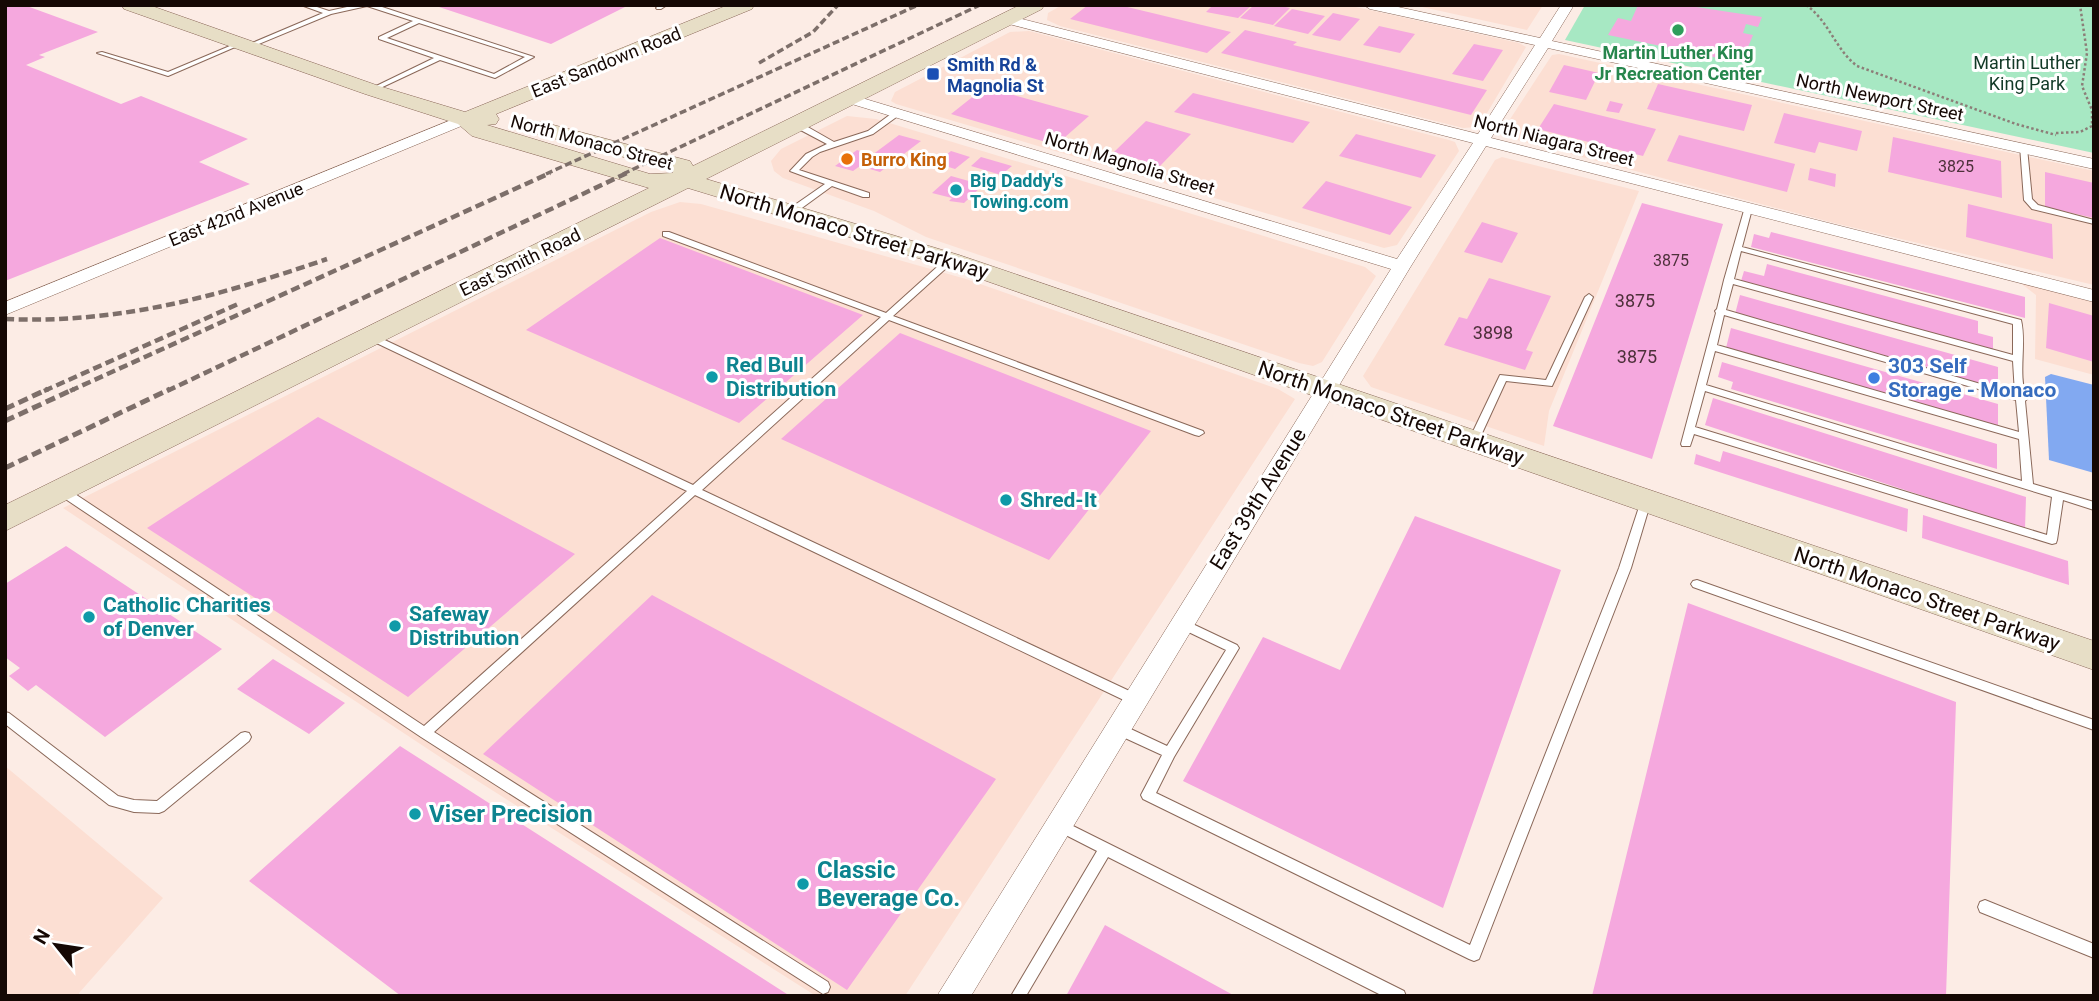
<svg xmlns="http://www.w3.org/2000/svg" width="2099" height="1001" font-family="Roboto,sans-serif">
<rect width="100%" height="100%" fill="#fcece5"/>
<path fill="#fcdfd3" d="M1062 5H1347L1519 43 1526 47 1480 125 1477 127 1463 128 1060 26 1047 20 1048 13Z
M1413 5H1543L1527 30Z
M1029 31 1449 140 1455 142 1459 151 1397 245 1384 248 896 104 891 101 895 92 1010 32Z
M1559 54 2094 171V285L1830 222 1502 136 1501 133 1552 55Z
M847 116 876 119 1179 210 1365 267 1376 276 1322 362 1313 366 1299 363 926 237 874 211 783 178 774 171 771 161 781 149Z
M1502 157 1639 191 1549 411 1544 446 1371 387 1363 376 1495 160Z
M680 202 701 204 966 279 1278 389 1295 399 905 996H816L443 759 63 508 651 212Z
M2018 281 2094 301V375L2035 359 2036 295Z
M5 766 163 898 79 993 80 996H5Z"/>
<path fill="#a7e8c3" d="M1585 5H2094V153L1565 40Z"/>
<path fill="#82a9f1" d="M2051 374 2094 385V473L2049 460 2045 377Z"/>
<path fill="#f5a8de" d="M5 5H24L98 32 39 55 45 57 26 65 121 104 141 96 248 139 199 162 250 184 5 281Z
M433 5H629L551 44Z
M1088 5H1119L1231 32 1207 53 1070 19Z
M1213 5H1252L1238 18 1206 12Z
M1254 5H1277L1290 8 1273 25 1240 18Z
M1638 5H1683L1762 17 1758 27 1746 24 1743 33 1753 35 1746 52 1735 50 1732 56 1718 58 1608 35 1618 18 1631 21Z
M1292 9 1325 16 1308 34 1274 26Z
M1333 13 1360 19 1340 41 1312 35Z
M1379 26 1415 34 1400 53 1363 45Z
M1245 30 1297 42 1293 45 1487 90 1471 115 1221 53Z
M1474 44 1503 50 1483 81 1452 74Z
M1564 65 1599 73 1586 100 1549 92Z
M1658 84 1752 105 1744 131 1647 109Z
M985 87 1089 116 1056 145 951 114Z
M1193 93 1310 122 1293 143 1174 112Z
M1610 101 1623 104 1619 113 1606 111Z
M1554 104 1656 129 1643 156 1538 129Z
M1784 113 1862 131 1857 151 1819 142 1815 153 1774 143Z
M1146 121 1191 134 1160 166 1114 152Z
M1356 134 1436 155 1421 178 1339 156Z
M899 135 921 141 880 172 860 166 853 171 835 166 857 150 872 155Z
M1679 135 1795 164 1787 192 1667 161Z
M1893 137 2001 161 2002 198 1888 172Z
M951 151 970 157 955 169 936 163Z
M981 157 1012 166 1001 175 971 166Z
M1810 168 1836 174 1835 187 1808 180Z
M2045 172 2094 183V218L2045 207Z
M951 176 983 185 964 203 949 201 952 198 932 193Z
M1326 181 1412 207 1390 235 1302 208Z
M1642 203 1723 224 1652 459 1553 426Z
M1968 204 2052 224 2053 259 1966 237Z
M1482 222 1518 233 1502 263 1464 252Z
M1771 232 2025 297V318L1751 247 1754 234 1769 238Z
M660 238 863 315 739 423 526 330Z
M1767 264 1978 321V333L1993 337V351L1741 281 1744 271 1764 276Z
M1489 278 1551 296 1526 350 1533 352 1525 370 1444 345 1459 317 1467 319Z
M1740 295 1998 367V389L1735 314Z
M2049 303 2094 316V362L2046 348Z
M1731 328 1998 404V427L1726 348Z
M900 333 1151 431 1049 560 781 439Z
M1722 362 1997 444V469L1731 389 1733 382 1718 377Z
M1713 398 2026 497 2025 529 1705 425Z
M318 417 575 554 408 697 147 528Z
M1723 451 1908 509 1907 532 1694 464 1696 454 1720 462Z
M1923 515 2068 561 2069 585 1922 538Z
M1415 516 1561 570 1443 908 1183 781 1263 637 1340 670Z
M66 546 222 649 105 737 36 685 28 691 9 676 20 668 5 657V584Z
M652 595 996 779 847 990 483 754Z
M1688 603 1956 702 1946 996H1592Z
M273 659 345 703 309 734 237 689Z
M400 746 790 996H401L249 881Z
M1105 925 1235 996H1066Z"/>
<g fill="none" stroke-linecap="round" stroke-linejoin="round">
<g stroke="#8a6859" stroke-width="2">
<path id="lane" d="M301 5H311L329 11 356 5H376L534 57 495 78 440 60 374 91H370V89L434 58 379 39V37L413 21 367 6 331 14 249 48H245V46L323 13ZM419 23 525 57 494 74 387 38Z
M659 5H667L661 9H657L656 8Z
M237 43 242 44 168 76 97 53 102 52 168 72Z
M895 111 902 113 873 134 820 152 812 157 799 170 869 193V197H863L832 186 795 213H789V209L825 184 790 171 806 154 827 144 793 126V122H799L834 142 868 131Z
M2020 146 2027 148 2032 199 2038 205 2094 220V224L2032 209 2024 200Z
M1745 207H1751L1752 209 1742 247 2021 320C2027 345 2017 375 2027 399L2025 401 2033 484 2094 502V510L2063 500 2057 540 2056 543 2052 544 1694 434 1690 446H1682L1681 444 1716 313 1715 311 1717 309 1724 280ZM1741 251 2013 324V355L1734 279ZM1733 284 2013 361 2015 394 1726 310ZM1724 315 2016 400 2019 432 1717 345ZM1715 351 2019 439 2022 481 1706 385ZM1705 391 2052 497 2047 535 1695 427Z
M663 232H669L886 313 947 258H953V262L893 316 1203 431 1204 433 1199 436 1195 435 889 320 702 490 1138 695 1140 699 1138 703 1134 704 1130 703 695 495 434 732 828 982 830 987 828 992 823 994 421 737 58 494 57 491 62 487 66 488 424 726 687 491 368 339 366 337 368 335H374L693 485 881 317 663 236Z
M1589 294 1593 297 1552 386 1506 381 1478 442 1477 444H1469L1468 442 1500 375 1546 380 1585 297Z
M1646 497 1651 501 1631 568 1479 959 1474 961 1469 959 1143 799 1141 795 1162 755 1112 732 1110 728 1112 724 1116 723 1120 724 1167 746 1226 650 1176 626 1174 623 1176 620 1180 618 1237 645 1239 648 1174 757 1156 793 1470 945 1619 568 1641 501Z
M1697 580 2094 720V730L1693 587 1691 584 1693 581Z
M5 712 9 713 118 796 134 800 157 801 241 733 245 732 249 733 251 737 249 741 164 811 159 813 134 812 109 805 5 724Z
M1059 819 1404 991 1406 996H1383L1108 857 1026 996H1011L1097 851 1054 829 1052 825 1054 821Z
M1985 900 2094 944V958L1980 912 1978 907 1980 902Z"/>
</g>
<g stroke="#8a6859" stroke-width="1">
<path id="street" d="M1364 5H1389L1540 38 1561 5H1574L1552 41 2094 159V169L1548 48 1491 138 2094 290V302L1486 146 1411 266 971 996H937L1391 269 842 101 839 98 847 93 852 95 1397 259 1473 143 1001 22 999 19 1006 15 1478 134 1535 45 1370 9Z
M466 114 474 119 471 122 5 315V302Z"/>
</g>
<g stroke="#8a6859" stroke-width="1">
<path id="secondary" d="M122 5H149L379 86 465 112 728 5H754L752 9 496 114 499 119 496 124 487 125 650 174 673 173 672 170 534 133 531 128 534 123 542 122 690 161 693 166 1020 5H1044L1042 9 706 179 959 255 2094 641V670L941 265 688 188 5 531V505L649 188 472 136 458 124 365 94 124 9Z"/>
</g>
<path stroke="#8c7e78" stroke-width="2.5" stroke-dasharray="2.5 2.5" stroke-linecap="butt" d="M1806 5C1829 21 1835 49 1857 66L2016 124 2056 135
M2056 133 2080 132 2092 126V110L2082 86 2087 53 2080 5"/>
<use href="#lane" fill="#fff" fill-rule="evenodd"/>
<use href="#street" fill="#fff" fill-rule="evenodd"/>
<use href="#secondary" fill="#e7dec6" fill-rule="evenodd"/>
<path stroke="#7d6f6a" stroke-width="3.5" stroke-dasharray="7 3.5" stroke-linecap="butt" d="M759 63 813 32 838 5
M546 174 918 5
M623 174 980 5"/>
<path stroke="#7d6f6a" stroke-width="4.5" stroke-dasharray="9 4.5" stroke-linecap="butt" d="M5 319C120 324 219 296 327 259
M44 391 238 304
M70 391 550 173
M167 391 627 173"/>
<path stroke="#7d6f6a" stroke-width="5" stroke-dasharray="10 5" stroke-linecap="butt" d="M5 409 48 389
M5 421 74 389
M5 468 170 389"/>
</g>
<circle fill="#2e9e5b" stroke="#fff" stroke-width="2.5" cx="1678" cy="30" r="7"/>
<rect fill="#1a4fb4" stroke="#fff" stroke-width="2.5" x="926" y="67" width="14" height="14" rx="3.5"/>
<circle fill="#e8710a" stroke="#fff" stroke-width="2.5" cx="847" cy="159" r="7"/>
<g fill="#0f9aa8" stroke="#fff" stroke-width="2.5">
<circle cx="956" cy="190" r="7"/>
<circle cx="712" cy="377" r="7"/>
<circle cx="1006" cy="500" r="7"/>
<circle cx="89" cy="617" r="7"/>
<circle cx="395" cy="626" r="7"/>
<circle cx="415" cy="814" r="7"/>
<circle cx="803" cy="884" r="7"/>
</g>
<circle fill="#3f7fe0" stroke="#fff" stroke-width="2.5" cx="1874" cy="378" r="7"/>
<g text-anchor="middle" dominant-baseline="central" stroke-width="6" stroke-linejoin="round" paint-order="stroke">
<g font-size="16" fill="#4d303a">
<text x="1956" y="166">3825</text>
<text x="1671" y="260">3875</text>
</g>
<g font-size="18" font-weight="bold" fill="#27864d" stroke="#fff">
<text x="1678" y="52">Martin Luther King<tspan x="1678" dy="21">Jr Recreation Center</tspan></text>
</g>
<g font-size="18" fill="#150804" stroke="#fff">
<text transform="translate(606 62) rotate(-22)">East Sandown Road</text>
<text transform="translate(1880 97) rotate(12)">North Newport Street</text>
<text transform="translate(1554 140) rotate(14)">North Niagara Street</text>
<text transform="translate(592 142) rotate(15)">North Monaco Street</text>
<text transform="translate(1130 163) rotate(17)">North Magnolia Street</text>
<text transform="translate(236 214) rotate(-22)">East 42nd Avenue</text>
<text transform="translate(520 262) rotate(-26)">East Smith Road</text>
</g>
<g font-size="18" fill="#113926" stroke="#fff">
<text x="2027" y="62">Martin Luther<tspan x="2027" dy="21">King Park</tspan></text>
</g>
<g font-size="18" font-weight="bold" fill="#164399" stroke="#fff" text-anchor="start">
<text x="947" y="64">Smith Rd &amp;<tspan x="947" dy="21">Magnolia St</tspan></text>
</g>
<g font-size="18" font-weight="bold" fill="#c56008" stroke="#fff" text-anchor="start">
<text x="861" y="159">Burro King</text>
</g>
<g font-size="18" font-weight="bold" fill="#0d838f" stroke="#fff" text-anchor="start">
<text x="970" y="180">Big Daddy's<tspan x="970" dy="21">Towing.com</tspan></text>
</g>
<g font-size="18" fill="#4d303a">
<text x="1635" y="300">3875</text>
<text x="1493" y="332">3898</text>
<text x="1637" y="356">3875</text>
</g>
<g font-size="21" fill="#150804" stroke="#fff">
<text transform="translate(854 232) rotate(17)">North Monaco Street Parkway</text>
<text transform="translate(1391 413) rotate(19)">North Monaco Street Parkway</text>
<text transform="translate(1258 499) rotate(-58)">East 39th Avenue</text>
<text transform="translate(1927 599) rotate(19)">North Monaco Street Parkway</text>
</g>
<g font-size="21" font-weight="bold" fill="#0d838f" stroke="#fff" text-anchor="start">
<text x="726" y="365">Red Bull<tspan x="726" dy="24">Distribution</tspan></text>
<text x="1020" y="500">Shred-It</text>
<text x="103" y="605">Catholic Charities<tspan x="103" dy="24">of Denver</tspan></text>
<text x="409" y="614">Safeway<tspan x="409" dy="24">Distribution</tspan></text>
</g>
<g font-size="21" font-weight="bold" fill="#366cbe" stroke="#fff" text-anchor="start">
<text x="1888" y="366">303 Self<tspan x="1888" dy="24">Storage - Monaco</tspan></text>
</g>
<g font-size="24" font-weight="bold" fill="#0d838f" stroke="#fff" text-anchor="start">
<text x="429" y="814">Viser Precision</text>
<text x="817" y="870">Classic<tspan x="817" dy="28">Beverage Co.</tspan></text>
</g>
</g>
<rect width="2099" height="1001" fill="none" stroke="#150804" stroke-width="14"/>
<g transform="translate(56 945) rotate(300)" stroke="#ffffff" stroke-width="5" paint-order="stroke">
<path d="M0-5L12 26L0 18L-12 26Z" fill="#150804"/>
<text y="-10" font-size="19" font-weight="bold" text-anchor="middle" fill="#150804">N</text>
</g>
</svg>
